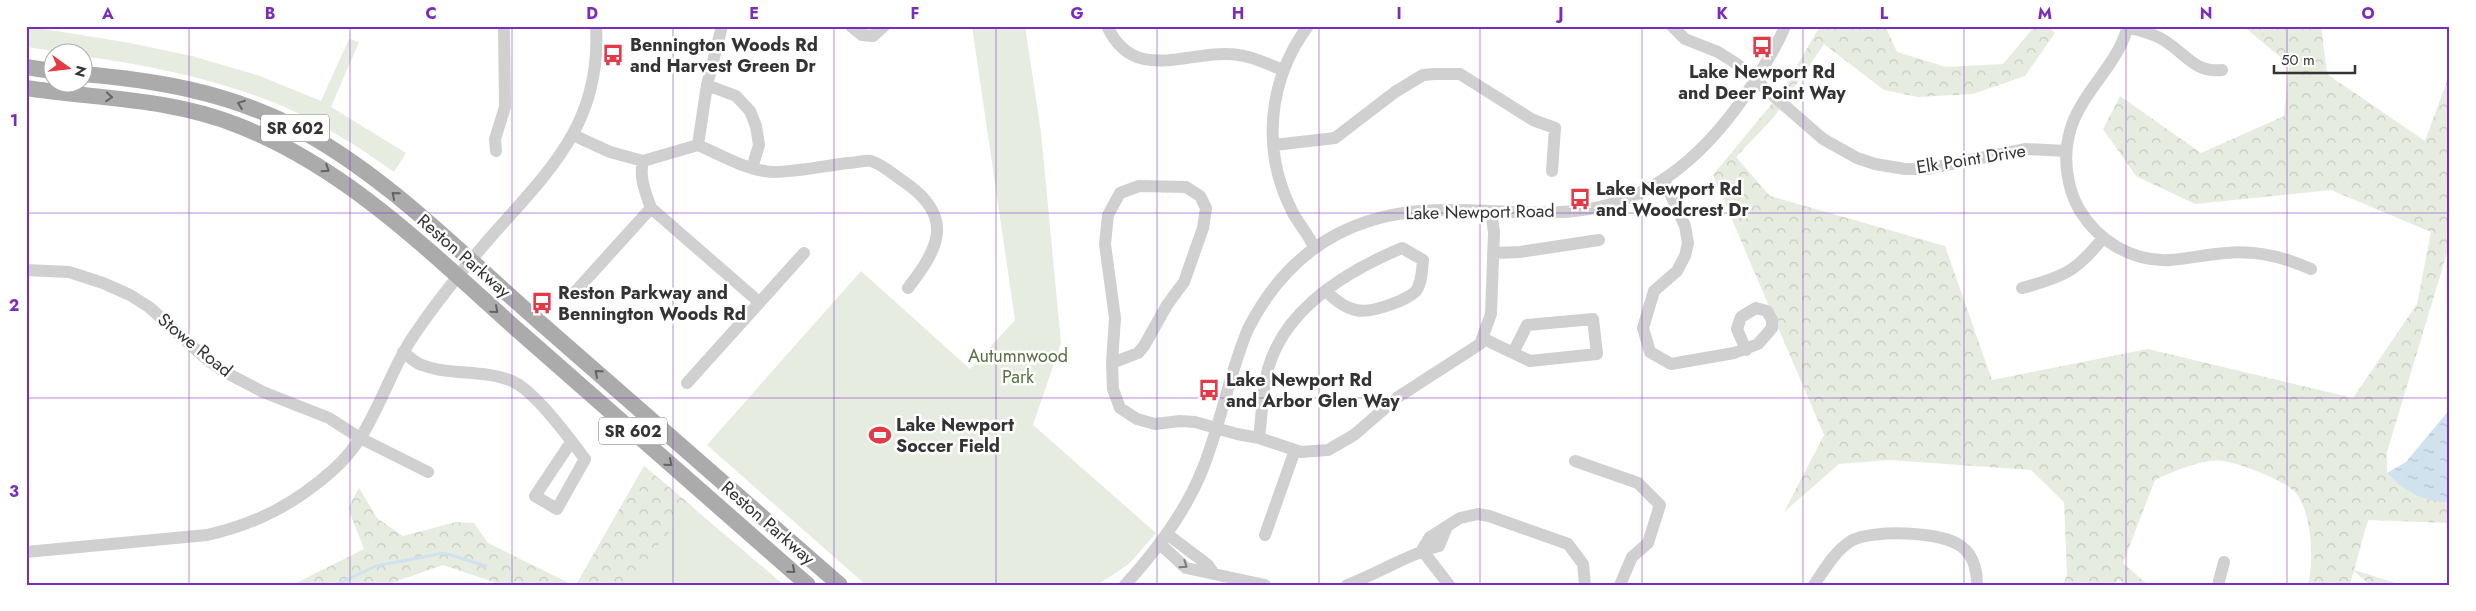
<svg xmlns="http://www.w3.org/2000/svg" width="2476" height="611" font-family="Jost,sans-serif">
<defs>
<pattern id="forest-crowns" width="20" height="18" patternUnits="userSpaceOnUse" patternTransform="scale(1.25)"><rect width="20" height="18" fill="#e6ecdf"/><path d="M2 6a3 3 0 1 1 6 0M12 15a3 3 0 1 1 6 0" fill="none" stroke="#c6cbc0"/></pattern>
<pattern id="water-ripples" width="26" height="14" patternUnits="userSpaceOnUse" patternTransform="scale(1.25)"><rect width="26" height="14" fill="#cfe2ee"/><path d="M2 4q2-2 4 0t4 0M15 11q2-2 4 0t4 0" fill="none" stroke="#b2c2cd"/></pattern>
</defs>
<rect width="100%" height="100%" fill="#fff"/>
<path fill="#e6ecdf" d="M26 26 130 43 192 56 260 76 321 101 349 39 359 42 331 107 406 153 394 172C362 149 329 128 293 111 228 81 153 66 83 56L82 52H61L26 47Z
M972 26H1025L1041 132 1061 343 1033 425 1156 533 1129 564 1097 585H866L707 445 861 271 970 369 1015 320Z
M644 466 784 585H576Z"/>
<path fill="url(#forest-crowns)" d="M1820 26H1885L1897 52 1946 67 2003 64 2035 26H2048L2055 33 2025 76 1973 94 1918 97 1884 90 1824 44 1774 117 1736 157 1770 196 1945 246 1992 380 2148 349 2353 398 2417 304 2431 232 2331 190 2195 204 2136 176 2103 129 2120 96 2201 153 2284 116 2289 64 2243 26H2321L2327 74 2425 141 2450 73V243L2387 452V473L2394 480 2442 502H2450V523L2368 520 2354 570 2402 585H2370L2354 571 2350 585H2308C2314 562 2312 512 2296 493 2286 481 2240 463 2223 461 2204 458 2172 472 2155 480L2123 563 2148 585H2124L2118 579 2115 585H2063L2067 575 2064 502 2031 470 1889 460 1839 464 1784 512 1824 435 1713 175 1783 90Z
M644 466 692 506 652 552 636 585H576Z
M359 488 377 518 403 536 456 522 474 523 488 543 573 585H502L443 565 386 585H292L364 549 348 508Z"/>
<path fill="url(#water-ripples)" d="M2450 409V502C2425 503 2403 490 2387 473L2406 462Z"/>
<g fill="none" stroke-linecap="round" stroke-linejoin="round">
<path stroke="#cfe2ee" stroke-width="3" d="M336 585 376 566 444 553 486 566"/>
<path stroke="#d0d0d0" stroke-width="12" d="M851 26 862 35 873 36 884 26
M1107 26C1133 82 1182 53 1227 54 1247 54 1265 63 1283 70
M1308 26C1268 80 1261 150 1292 211 1298 223 1308 234 1314 247
M1672 26 1685 39 1718 52 1737 64 1823 139 1857 158 1875 164 1905 169H1926L2026 149 2066 151
M2128 26C2117 68 2078 94 2069 135 2063 158 2067 188 2079 209 2098 241 2132 262 2170 260 2188 259 2207 254 2226 253 2256 250 2284 257 2311 269
M2128 27C2140 31 2154 33 2165 41 2186 54 2195 73 2222 70
M707 85 736 96 750 111 756 126 759 145 752 168
M573 135 610 152 643 161 698 145
M698 145C721 155 747 171 773 172 797 172 824 166 848 163 855 163 865 160 871 161 882 164 894 175 903 181 955 216 940 247 908 288
M698 145 707 85 722 26
M1274 145 1335 138 1395 92 1423 75 1435 74H1460L1533 120 1555 128 1552 171
M496 151 495 139 505 107 504 26
M643 161C639 178 645 191 651 208L759 302
M1664 180 1685 226 1688 243 1685 256 1677 271 1654 291 1643 328 1650 352 1671 364 1734 353 1758 344 1772 328V320L1767 311 1756 308 1741 317 1737 329 1746 350
M1139 186 1186 187 1200 196 1206 208 1203 228 1184 282 1167 305 1144 346 1138 353 1112 363 1115 318 1105 244 1108 215 1120 193Z
M1493 253 1520 252 1599 240
M26 270 69 272 103 283 130 295 149 307 203 356 223 371 263 392 329 418 360 438 428 472
M2022 288C2063 277 2076 272 2103 238
M575 292 651 208
M1482 338 1530 361 1597 354 1593 319 1527 325 1513 353
M403 352C409 356 415 363 422 365 450 376 483 369 512 381 535 391 569 438 585 459L557 509 535 496 571 442
M1112 363 1113 389 1120 408 1137 419 1155 424 1180 421 1195 422 1237 434 1259 438 1301 452 1328 450 1354 435 1398 397 1480 344 1491 314 1494 232 1491 211
M687 383 804 253
M1259 438C1262 415 1262 391 1268 369 1285 308 1347 271 1402 248L1423 260C1422 269 1422 283 1416 291 1411 296 1399 302 1392 304 1363 315 1349 314 1326 291
M1575 461 1638 483 1660 505 1648 543 1632 557 1620 585
M1167 534 1208 565 1214 574
M1265 535 1295 450
M1160 544 1186 568 1265 585
M1422 550 1430 537 1460 518 1478 514 1489 516 1568 544 1583 564 1585 585
M1422 550 1449 585
M26 552 207 535C257 524 296 503 333 470 376 433 386 372 419 328 440 297 465 267 489 239 548 172 602 124 596 26
M1125 585C1157 550 1186 512 1203 468 1221 423 1229 374 1248 329 1289 248 1355 210 1445 210 1493 209 1542 217 1589 209 1664 197 1717 141 1756 79 1766 62 1778 45 1785 26
M1347 585C1379 573 1408 554 1439 546L1446 529
M1814 585C1824 570 1835 551 1851 541 1872 529 1943 531 1962 547 1974 556 1977 571 1977 585
M2218 585 2224 562"/>
<path stroke="#ababab" stroke-width="16" d="M26 67 52 71
M82 74C155 80 225 92 291 125 384 173 458 251 536 319 637 408 738 497 840 585
M26 88C98 99 169 98 237 125 348 168 433 255 521 333 616 417 712 501 808 585"/>
</g>
<defs><path id="oneway-chevron" d="M-2-3.5L2.5 0L-2 3.5" fill="none" stroke-width="1.6" stroke-linecap="round" stroke-linejoin="round" transform="scale(1.25)"/></defs>
<g stroke="#636363">
<use href="#oneway-chevron" transform="translate(109 97) rotate(5)"/>
<use href="#oneway-chevron" transform="translate(241 104) rotate(-159)"/>
<use href="#oneway-chevron" transform="translate(326 169) rotate(33)"/>
<use href="#oneway-chevron" transform="translate(395 195) rotate(-140)"/>
<use href="#oneway-chevron" transform="translate(495 310) rotate(41)"/>
<use href="#oneway-chevron" transform="translate(598 373) rotate(-139)"/>
<use href="#oneway-chevron" transform="translate(669 463) rotate(41)"/>
<use href="#oneway-chevron" transform="translate(792 570) rotate(41)"/>
</g>
<use stroke="#7a7a7a" href="#oneway-chevron" transform="translate(1184 565) rotate(33)"/>
<path fill="none" stroke="#7b2cbf" stroke-width="1" stroke-opacity="0.55" d="M189 26V585M350 26V585M512 26V585M673 26V585M834 26V585M996 26V585M1157 26V585M1319 26V585M1480 26V585M1642 26V585M1803 26V585M1964 26V585M2126 26V585M2287 26V585M26 213H2450M26 398H2450"/>
<defs>
<g id="bus-bare" transform="scale(1.725)"><path d="M-5-6H5V4H4V6H2V4H-2V6H-4V4H-5ZM-3.5-4V0h7V-4ZM-3.5 1.2v1.5H-2V1.2ZM2 1.2v1.5H3.5V1.2Z" fill="#e63946" stroke="#fff" stroke-width="2.5" paint-order="stroke"/></g>
<g id="stadium-bare" transform="scale(1.725)"><path d="M0-5a6.5 5 0 1 0 0 10a6.5 5 0 1 0 0-10ZM-3.5-1.8h7v3.6h-7Z" fill="#e63946" stroke="#fff" stroke-width="2.5" paint-order="stroke"/></g>
</defs>
<g fill-rule="evenodd">
<use href="#bus-bare" x="1762" y="47"/>
<use href="#bus-bare" x="613" y="55"/>
<use href="#bus-bare" x="1580" y="199"/>
<use href="#bus-bare" x="542" y="303"/>
<use href="#bus-bare" x="1209" y="390"/>
<use href="#stadium-bare" x="880" y="435"/>
</g>
<g text-anchor="middle" dominant-baseline="central" stroke-width="5" stroke-linejoin="round" paint-order="stroke">
<g fill="#fff" stroke="#707070" stroke-width="1">
<rect x="261" y="114.5" width="68" height="27" rx="4"/>
<rect x="599" y="417.5" width="68" height="27" rx="4"/>
</g>
<g font-size="16" font-weight="bold" fill="#333">
<text x="295" y="128">SR 602</text>
<text x="633" y="431">SR 602</text>
</g>
<g font-size="18" font-weight="bold" fill="#333" stroke="#fff" text-anchor="start">
<text x="630" y="45">Bennington Woods Rd<tspan x="630" dy="21">and Harvest Green Dr</tspan></text>
<text x="1762" y="72" text-anchor="middle">Lake Newport Rd<tspan x="1762" dy="21">and Deer Point Way</tspan></text>
<text x="1596" y="189">Lake Newport Rd<tspan x="1596" dy="21">and Woodcrest Dr</tspan></text>
<text x="558" y="293">Reston Parkway and<tspan x="558" dy="21">Bennington Woods Rd</tspan></text>
<text x="1226" y="380">Lake Newport Rd<tspan x="1226" dy="21">and Arbor Glen Way</tspan></text>
<text x="896" y="425">Lake Newport<tspan x="896" dy="21">Soccer Field</tspan></text>
</g>
<g font-size="18" fill="#333" stroke="#fff">
<text transform="translate(1971 159) rotate(-9)">Elk Point Drive</text>
<text transform="translate(1480 212) rotate(-1)">Lake Newport Road</text>
<text transform="translate(464 256) rotate(41)">Reston Parkway</text>
<text transform="translate(195 345) rotate(39)">Stowe Road</text>
<text transform="translate(768 523) rotate(41)">Reston Parkway</text>
</g>
<g font-size="18" fill="#56703f" stroke="#fff">
<text x="1018" y="356">Autumnwood<tspan x="1018" dy="21">Park</tspan></text>
</g>
</g>
<rect width="2476" height="611" fill="none" stroke="#ffffff" stroke-width="55"/>
<g transform="translate(68 68) rotate(105)"><circle r="24" fill="#ffffff" stroke="#adadad"/>
<path d="M0-4L9 19L0 12L-9 19Z" fill="#e63946"/>
<text y="-8" font-size="14" font-weight="bold" text-anchor="middle" fill="#333333">N</text>
</g>
<path d="M2274 65v8h81v-8" fill="none" stroke="#333333" stroke-width="2.5"/>
<text x="2281" y="65" font-size="15" fill="#333333" stroke="#ffffff" stroke-width="4" paint-order="stroke">50 m</text>
<rect x="28" y="28" width="2420" height="556" fill="none" stroke="#7b2cbf" stroke-width="2"/>
<g font-size="16" text-anchor="middle" font-weight="bold" fill="#7b2cbf">
<text x="108" y="19">A</text>
<text x="270" y="19">B</text>
<text x="431" y="19">C</text>
<text x="592" y="19">D</text>
<text x="754" y="19">E</text>
<text x="915" y="19">F</text>
<text x="1077" y="19">G</text>
<text x="1238" y="19">H</text>
<text x="1399" y="19">I</text>
<text x="1561" y="19">J</text>
<text x="1722" y="19">K</text>
<text x="1884" y="19">L</text>
<text x="2045" y="19">M</text>
<text x="2206" y="19">N</text>
<text x="2368" y="19">O</text>
<text x="14" y="126">1</text>
<text x="14" y="311">2</text>
<text x="14" y="497">3</text>
</g>
</svg>
